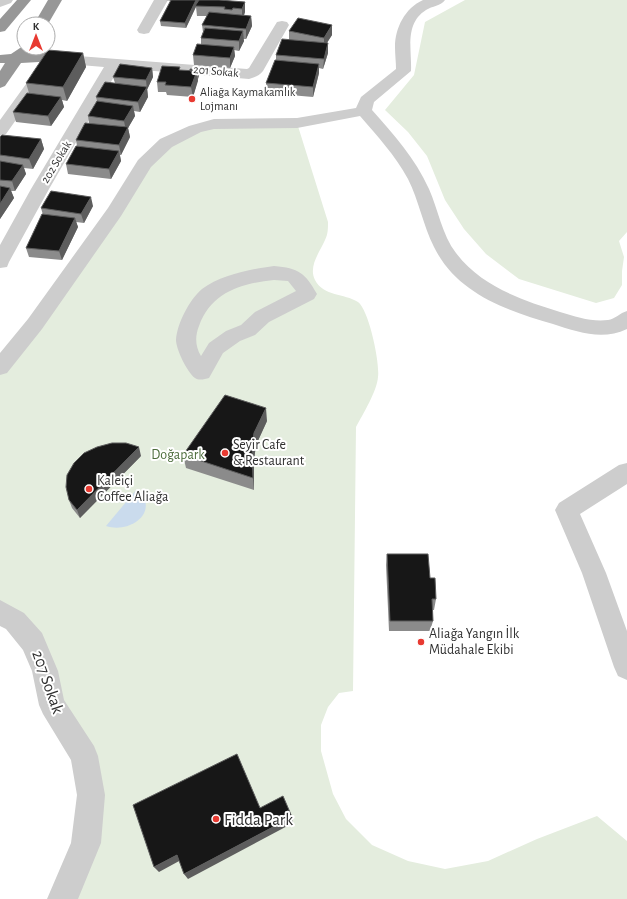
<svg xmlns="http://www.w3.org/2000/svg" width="627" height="899" font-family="'Alegreya Sans',sans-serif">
<rect width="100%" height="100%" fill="#fff"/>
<path fill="#e4edde" d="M465 0H627V232L619 241 624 257 622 271V285L614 298 596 303 519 279 486 254 464 229 445 200 427 156 408 132 385 110 414 75 425 22Z
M297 123 328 222C328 229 328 234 325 240 320 252 308 266 315 280 324 297 344 293 358 302 369 310 380 363 378 377 377 391 363 414 356 427L353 691 339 693 328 707 321 725V751L333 794 346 819 372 845 408 861 445 869 488 861 537 839 597 816 627 841V899H62L91 795 45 671 0 612V367L144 164 195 129Z"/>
<path fill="#cadbed" d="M137 489C161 511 131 534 106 526Z"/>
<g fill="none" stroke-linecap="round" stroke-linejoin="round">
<path fill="#cdcdcd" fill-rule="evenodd" d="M0 0H13L11 3 0 7Z
M154 0H168L149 33 144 34 139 33 137 30Z
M423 0H445C441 6 432 6 426 10 404 24 412 50 411 71L374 102 372 110C394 135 415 158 429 189 438 209 442 235 456 253 482 287 522 300 560 312 576 317 592 322 608 320 615 319 620 313 627 311V329C602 341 578 332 553 324 508 311 457 294 434 247 423 225 419 201 408 179 395 155 378 137 360 116L297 128 214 129 201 132 172 147 151 167 121 216 42 329 7 373 0 375V353L28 319 108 208 138 160 160 139 189 126 214 119 297 118 356 108 361 97 396 69C396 62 395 55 395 47 395 28 405 8 423 0Z
M282 21 287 22 289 25 263 71C259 76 255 77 249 79L119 68 49 189 9 262 7 267 0 268V245L31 189 104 67 56 63 6 134 0 136V120L47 55 52 54 247 69 249 68 277 22Z
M274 266C299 268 305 273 317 294L314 299 269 322 255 335 240 341 223 353 209 378C205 379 199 381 195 378 187 372 176 349 176 340 177 324 189 300 202 289 221 275 251 269 274 266ZM274 280 288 281 296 291 255 312 241 325 226 331 209 343 201 356C195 346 195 336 199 326 211 292 242 283 274 280Z
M627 463V484L580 514 606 573 627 631V680L618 676 614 667 582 573 555 510 559 503 619 465Z
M0 600 24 613 42 633 58 671 64 700 94 746 98 756 105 795 101 843 78 899H47L71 843 77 795 71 760 43 714 39 705 32 671 23 650 6 629 0 626Z"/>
<path fill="#979797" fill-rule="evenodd" d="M17 0H31L5 31 0 32V19Z
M48 0H62L48 24H34Z
M24 47 47 48 59 58 57 61 21 63 5 86 0 88V71L5 63H0V55L11 54 20 48ZM32 51 36 54H30Z"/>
</g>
<path fill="#8b8b8b" d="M166 0H219L245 2V12L244 16H251L252 26 246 39H243L244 41 239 51 234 50 235 56 230 68 194 65 193 55 201 44V38L203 32 202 25 207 16H197L196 7 186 28 161 26 160 21 171 1Z
M289 31 332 35 327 43 328 53 323 69 319 68V73L313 97 267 93 266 83 276 60V55L289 40Z
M83 53 86 67 67 101 62 100 64 107 51 126 16 122 13 112 29 93 26 83Z
M152 68 153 77 147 89 148 97 140 112 134 111 135 116 128 128 130 137 121 155H120L121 161 111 179 68 174 66 164 77 146 76 140 89 123 88 116 97 101 96 97 115 83 113 77Z
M181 70 199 75 193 97 167 95 166 92H158L157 82Z
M0 137 41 139 44 149 33 169 24 168 26 174 15 191H11L14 198 0 219Z
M93 206 84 223 76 222 78 227 62 260 29 257 26 248 43 215 41 208Z
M267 421 256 445 254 460V490L186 468 183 455Z
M141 456 80 518 72 508 69 500Z
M387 554 430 578 436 599 434 610H433V621L430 631H389L386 565Z"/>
<path fill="#5d5d5d" d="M196 0H199L186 28 185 23Z
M245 2V12L242 19V9Z
M251 16 252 26 246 39V29Z
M332 25V35L324 47V38Z
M243 31 244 41 239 51V41Z
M328 43V53L323 69 324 59Z
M234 47 235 56 230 68V58Z
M83 53 86 67 67 101 63 87Z
M319 64V73L313 97V87Z
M152 68 153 77 147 90 146 80Z
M199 70V75L198 79V74Z
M197 71 198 81 193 97 191 87Z
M147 87 148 97 140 112 138 102Z
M61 97 64 107 51 126 48 116Z
M133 106 135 116 128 128 130 137 121 155 119 145 126 131 124 121Z
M41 139 44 149 33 169 29 159Z
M119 151 121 161 111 179 109 169Z
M23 165 26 174 15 191 12 181Z
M10 188 14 198 0 219V204Z
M91 197 93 206 84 223 81 214Z
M75 218 78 227 62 260 59 251Z
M266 408 267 421 256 445 254 460V490L253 478 252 447 254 433Z
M139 447 141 456 80 518 77 510Z
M292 817 293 823 188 879 184 874Z
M177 855 181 860 159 872 154 867Z"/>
<path fill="#171717" stroke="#5d5d5d" d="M171 0H196L185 23 160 21Z
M199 0H219L245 2 242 9 233 8 232 10 224 9 225 7 195 6Z
M209 12 251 16 246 29 202 25Z
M298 18 332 25 324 38 289 31Z
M205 28 243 31 239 41 201 38Z
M282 39 328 43 324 59 276 55Z
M197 44 234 47 230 58 193 55Z
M48 50 83 53 63 87 26 83Z
M275 60 319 64 313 87 266 83Z
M120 64 152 68 146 80 113 77Z
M162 66 180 67 179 70 197 71 191 87 165 85 166 82H157Z
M190 69 199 70 198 74 197 71H190Z
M105 82 147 87 138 102 96 97Z
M27 93 61 97 48 116 13 112Z
M97 101 133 106 124 121 88 116Z
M85 123 128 127 119 145 76 140Z
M2 135 41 139 29 159 0 155V137Z
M76 146 119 151 109 169 66 164Z
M0 161 23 165 12 181 0 180Z
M0 186 10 188 0 204Z
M51 191 91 197 81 214 41 208Z
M42 214 75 218 59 251 26 248Z
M225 395 266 408 254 433 252 447 253 478 183 455Z
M112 443H126L139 447 77 510 69 500 66 487 67 475 74 463 84 453 97 447Z
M387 554H428L430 578H435L436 599H432L433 621H390Z
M237 754 260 808 283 796 292 817 184 874 177 855 154 867 133 805Z"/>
<g fill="#e83a31" stroke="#fff" stroke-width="1.5">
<circle cx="192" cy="99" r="4"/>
<circle cx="225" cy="453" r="4"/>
<circle cx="89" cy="489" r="4"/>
<circle cx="421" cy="642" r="4"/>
<circle cx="216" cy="819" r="4"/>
</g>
<g text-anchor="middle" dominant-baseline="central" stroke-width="4" stroke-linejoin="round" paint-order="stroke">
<g font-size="12" fill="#303030" stroke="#fff">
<text transform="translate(216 71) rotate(5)">201 Sokak</text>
<text transform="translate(56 162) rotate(-59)">202 Sokak</text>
</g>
<g font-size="12" fill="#303030" stroke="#fff" text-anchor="start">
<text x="200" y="92">Aliağa Kaymakamlık<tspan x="200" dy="14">Lojmanı</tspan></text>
</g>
<g font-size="14" fill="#303030" stroke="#fff" text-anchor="start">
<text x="233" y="445">Seyir Cafe<tspan x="233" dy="16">&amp; Restaurant</tspan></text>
<text x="97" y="481">Kaleiçi<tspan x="97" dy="16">Coffee Aliağa</tspan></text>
<text x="429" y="634">Aliağa Yangın İlk<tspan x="429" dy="16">Müdahale Ekibi</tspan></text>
</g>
<g font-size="14" fill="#4d6d3c" stroke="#fff">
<text x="178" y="455">Doğapark</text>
</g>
<g font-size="17" fill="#303030" stroke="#fff">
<text transform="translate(48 682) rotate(71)">207 Sokak</text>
</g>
<g font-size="17" fill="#303030" stroke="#fff" text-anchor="start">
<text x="224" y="819">Fidda Park</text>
</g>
</g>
<g transform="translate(36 36)"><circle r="19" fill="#ffffff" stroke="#acacac"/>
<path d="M0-3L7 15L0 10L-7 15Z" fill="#e83a31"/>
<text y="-6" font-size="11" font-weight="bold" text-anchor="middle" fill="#303030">K</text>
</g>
</svg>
